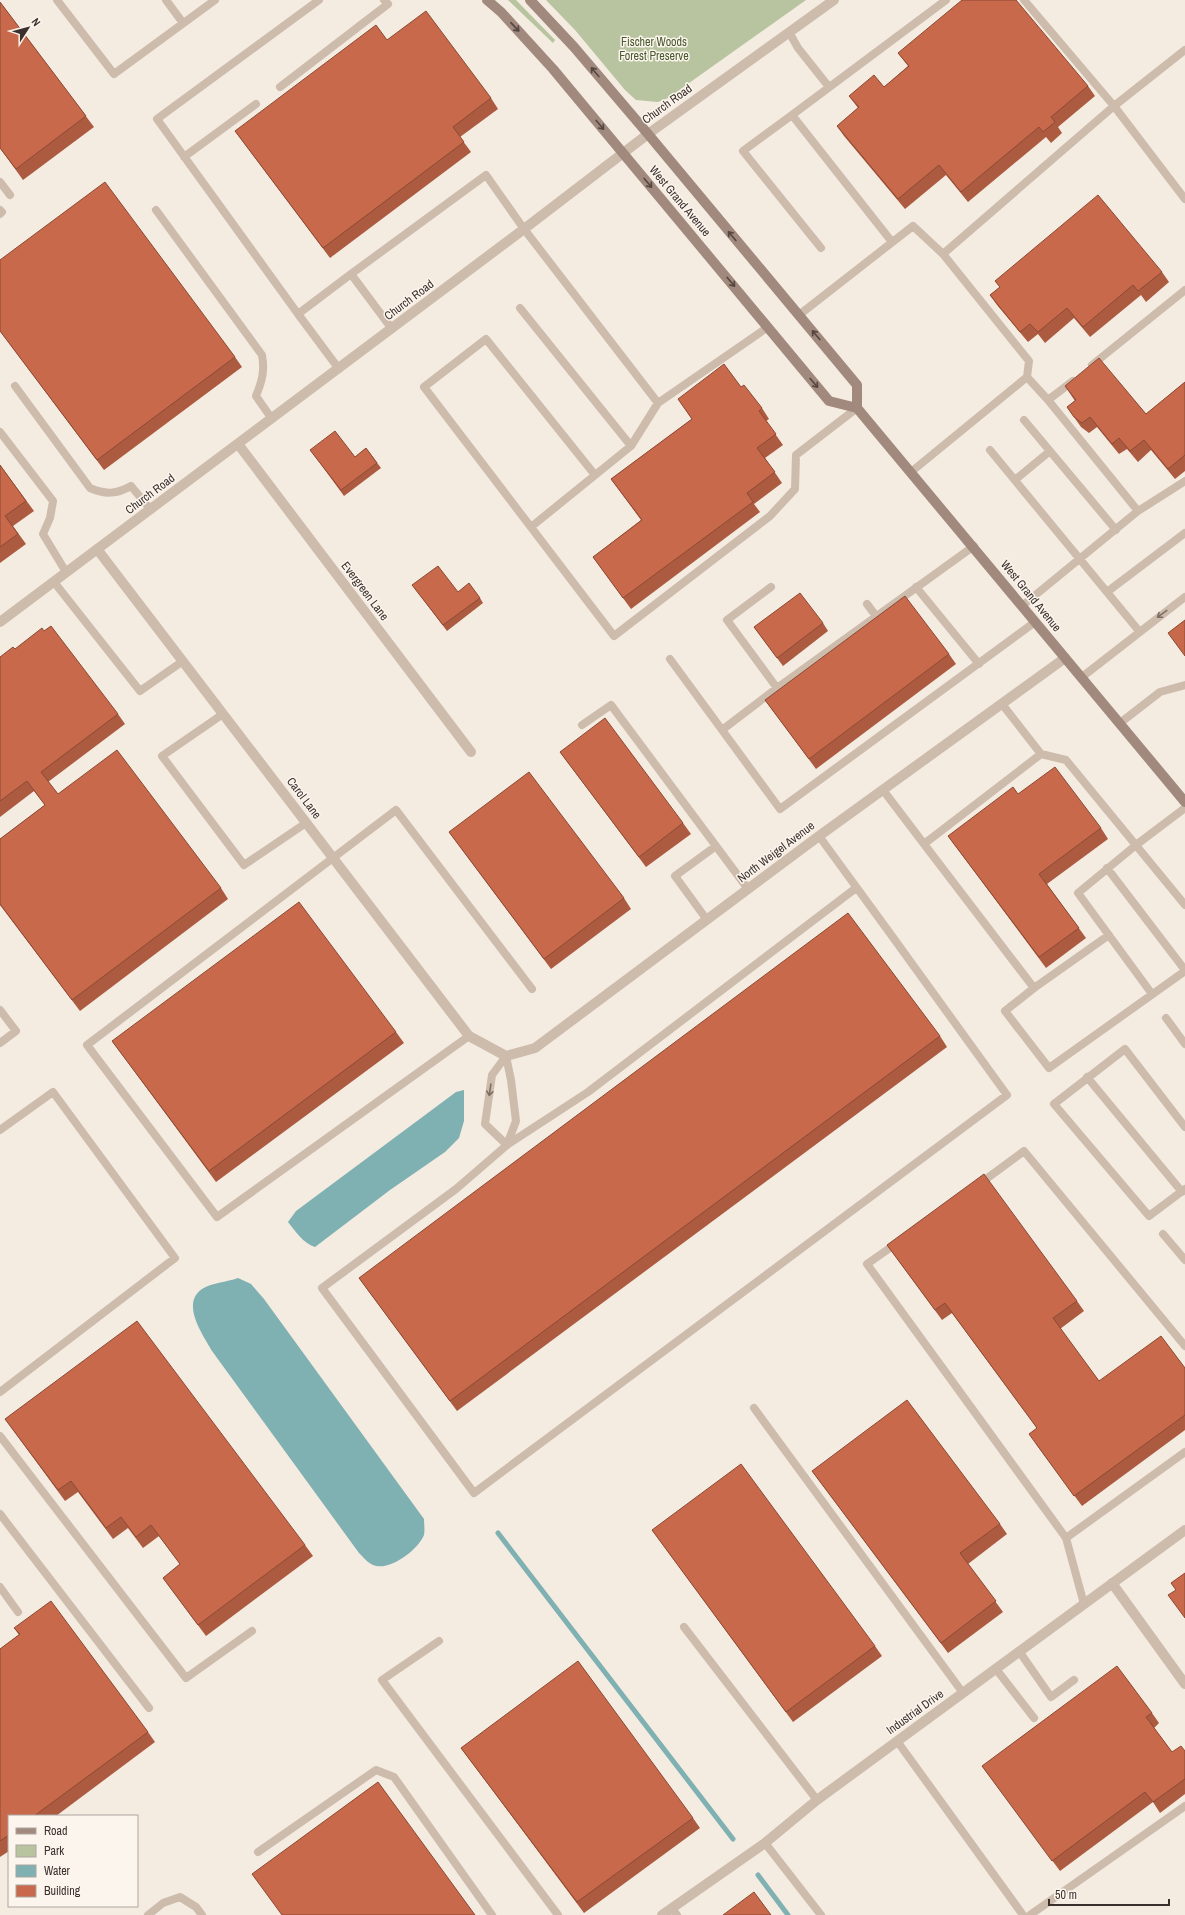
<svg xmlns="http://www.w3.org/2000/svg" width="1185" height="1915" font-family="'Archivo Narrow',sans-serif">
<rect width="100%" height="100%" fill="#f4ebe1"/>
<path fill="#b8c4a0" d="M508 0H516L555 40 553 43Z
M546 0H806L668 98 658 102 636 100 625 90 575 30Z"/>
<path fill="#7fb0b2" d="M464 1090V1121L459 1138 445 1152 390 1190 315 1247C303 1243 296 1232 288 1222L296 1211 456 1092Z
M238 1278 251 1284 264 1299 424 1519C424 1523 425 1530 424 1535 418 1550 389 1572 373 1565 368 1563 363 1557 359 1553L212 1351C204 1336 180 1304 202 1289 211 1283 227 1282 238 1278Z"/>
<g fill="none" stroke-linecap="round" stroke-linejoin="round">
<path stroke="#7fb0b2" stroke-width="5" d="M498 1533 733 1839
M758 1875 788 1915"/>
<path stroke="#cdbbac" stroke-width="8" d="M57 0 114 74 215 0
M166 0 183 23
M1024 0 1114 106 1185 199
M789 32 798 48 829 87
M280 87 388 4 384 0
M792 115 946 0
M184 157 256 104
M0 182 10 195
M0 210 2 212 0 214
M156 210 262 355C265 371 262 381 256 396L272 419
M821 248 743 151 792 115 892 242
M943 254 1029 361 1027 377
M520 308 631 446
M298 314 157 119 319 0
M799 315 913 226 943 254 1114 106 1185 50
M392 329 351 274 486 175 524 229 658 403 768 327
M1092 365 1185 290
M339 369 298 314 351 274
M15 386 90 488C106 495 117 494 131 486L151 510
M1024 420 1116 530
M0 432 53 501 50 518 43 534 66 572
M990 450 1139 631
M911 472 1027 377 1048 400 1073 381
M595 475 486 339 424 387 614 636 770 516 795 489 796 455 857 408
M1015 480 1050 451
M1138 511 1185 481
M531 527 631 446 658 403
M54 582 140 691 183 661
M771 587 727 620 777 688 974 546
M916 587 979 664
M1107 592 1185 533
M867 604 876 616
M1022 606 1138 511 1048 400
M670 659 780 809 1035 622
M1082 677 1185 597
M223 714 162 756 244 865 306 823
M1120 723 1160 692 1185 685
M582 725 611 705 748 889
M722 730 777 688
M1041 754 1066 760 1185 905
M883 790 924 844 1041 754 1002 704
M819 836C882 922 945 1009 1007 1095L474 1493 322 1288 456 1189 507 1145 588 1092 856 888
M924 844 1034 988 1005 1011 1049 1068 1185 971
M1107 868 1185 970
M707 920 675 876 716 846
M1034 988 1109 935
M1152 994 1078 893 1136 845 1185 808
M0 1010 16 1031 0 1043
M1166 1018 1185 1044
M469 1036 217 1217 87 1045 396 810 532 989
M506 1056 492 1075 485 1124 507 1145
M506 1056 511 1080 516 1121 507 1145
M1087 1077 1182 1192
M1185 1127 1125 1049 1054 1104 1149 1216 1185 1189
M0 1130 53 1092 175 1258 0 1392
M978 1185 1024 1151 1185 1346
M1163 1234 1185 1260
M897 1243 867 1264 1066 1538 1084 1604
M754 1408 963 1693
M0 1436 186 1678 252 1631
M0 1514 149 1708
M1066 1538 1185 1452
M0 1587 18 1612
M684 1627 817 1800
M439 1641 382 1680 558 1915
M1019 1651 1051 1697 1074 1680
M996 1669 1034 1718
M897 1741 1023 1915
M765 1843 821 1915
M258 1852 376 1770 394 1777 492 1915
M672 1908 677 1915
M148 1915 163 1903 180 1897 196 1907 202 1915
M1030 1915 1185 1806"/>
<path stroke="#cdbbac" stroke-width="10" d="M238 444 471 752
M97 549 469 1036 506 1056 535 1048 819 836 1065 658
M0 622 524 229 648 134 834 0
M1112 1583 1185 1684"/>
<path stroke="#cdbbac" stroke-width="10" d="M662 1915 765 1843 817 1800 1185 1530"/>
<path stroke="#a18a7d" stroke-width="10" d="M487 0 501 12 553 69 829 401 857 408 1185 802
M530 0 574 47 648 134 857 385V408"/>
</g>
<path fill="#ac5a40" d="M0 2 94 127 23 180 0 148Z
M387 40 491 98 498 109 460 137 471 152 330 258 235 131Z
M898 53 1088 86 1095 96 1058 127 1062 133 1051 143 1046 137 968 202 946 175 905 209 844 136 837 126 858 108 849 96 884 87 908 66Z
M0 260 235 357 242 367 104 470 0 331Z
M1162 272 1169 282 1146 302 1141 295 1090 337 1074 318 1045 343 1038 334 1028 342 997 305 990 295 1000 287 995 281Z
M1185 382V471L1175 479 1151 450 1138 462 1127 449 1119 454 1097 427 1089 433 1081 427 1067 407 1075 401 1065 386 1146 414Z
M741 387 762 408 769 419 766 421 783 445 765 458 782 483 754 504 760 512 631 609 593 557 641 520 611 479 692 419 678 399Z
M366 448 381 468 344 496 314 455 355 457Z
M0 465 34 511 13 526 26 544 0 563Z
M416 590 458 592 480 598 483 603 447 631Z
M823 623 828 631 783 666 754 627Z
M15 649 118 714 125 724 48 782 58 794 221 888 228 899 80 1011 0 905V839L45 805 34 791 0 817V657Z
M949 654 956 664 816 769 765 700Z
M560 752 683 823 691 834 646 867Z
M1018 794 1101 828 1108 839 1047 884 1086 938 1046 968 948 836Z
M449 832 624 898 631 909 551 969Z
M396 1032 404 1043 216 1182 112 1041Z
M940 1036 947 1047 457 1411 359 1278Z
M887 1245 1077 1301 1084 1311 1060 1329 1099 1381 1185 1368V1430L1082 1506 1036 1444 1037 1428 952 1313 942 1320Z
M5 1419 305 1545 313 1556 206 1636 163 1578 180 1564 159 1536 143 1548 128 1528 113 1539 78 1492 65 1501Z
M812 1471 1000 1524 1007 1534 968 1564 1003 1612 948 1653Z
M652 1530 875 1646 882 1656 793 1722Z
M14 1628 148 1732 155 1742 56 1816H9V1851L0 1857V1649L19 1635Z
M1152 1713 1159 1723 1154 1728 1172 1752 1185 1751V1794L1160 1813 1153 1802 1060 1871 982 1766Z
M461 1748 693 1818 700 1828 584 1913Z"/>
<path fill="#c8694b" stroke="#8c4a34" d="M962 0H1016L1088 86 1051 117 1055 122 1043 132 1039 127 961 192 939 165 898 199 837 126 859 107 849 96 874 75 884 87 909 66 898 53Z
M0 2 86 116 16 169 0 148Z
M426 11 491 98 453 127 464 142 323 248 235 131 376 25 387 40Z
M105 182 235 357 97 460 0 331V260Z
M1098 195 1162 272 1138 291 1133 285 1083 327 1067 308 1038 332 1030 324 1020 332 990 295 1000 287 995 281Z
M1099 358 1146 414 1185 382V455L1168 469 1144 440 1130 451 1119 438 1112 444 1090 417 1082 423 1074 417 1067 407 1076 400 1065 386Z
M724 364 741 387 744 385 762 408 759 411 776 434 757 448 775 472 747 493 753 502 623 598 593 557 642 520 611 479 692 419 678 399Z
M335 431 355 457 366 448 377 463 341 490 310 450Z
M0 465 26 501 5 516 18 534 0 547Z
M438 566 458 592 469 583 480 598 443 625 412 585Z
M800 593 823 623 777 658 754 627Z
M905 596 949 654 809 759 765 700Z
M1185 620V656L1168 633Z
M51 626 118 714 41 772 58 794 117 750 221 888 72 1000 0 904V839L45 805 27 781 0 801V657L13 647 15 649 42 628 44 631Z
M605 718 683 823 639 857 560 752Z
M1055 767 1101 828 1039 874 1079 928 1039 957 948 836 1013 787 1018 794Z
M529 772 624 898 544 959 449 832Z
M299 902 396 1032 209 1171 112 1041Z
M848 913 940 1036 450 1401 359 1278Z
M984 1174 1077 1301 1053 1318 1099 1381 1161 1336 1185 1368V1415L1074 1496 1029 1434 1037 1428 945 1303 935 1310 887 1245Z
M137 1321 305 1545 198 1625 163 1578 180 1564 151 1525 136 1537 121 1517 106 1528 71 1481 58 1490 5 1419Z
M907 1400 1000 1524 960 1553 996 1601 941 1643 812 1471Z
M741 1464 875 1646 786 1712 652 1530Z
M1185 1573V1618L1168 1595 1176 1590 1171 1583Z
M51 1601 148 1732 34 1816H9V1835L0 1841V1649L20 1634 14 1628Z
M578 1661 693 1818 577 1902 461 1748Z
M1117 1666 1152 1713 1146 1717 1172 1752 1181 1746 1185 1751V1779L1153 1802 1145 1792 1052 1861 982 1766Z
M378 1782 475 1915H282L252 1874Z
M754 1892 771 1915H723Z"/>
<defs><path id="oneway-shaft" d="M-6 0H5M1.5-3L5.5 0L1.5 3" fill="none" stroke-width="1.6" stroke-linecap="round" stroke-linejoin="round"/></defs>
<g stroke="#544640">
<use href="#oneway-shaft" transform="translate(515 27) rotate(47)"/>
<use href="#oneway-shaft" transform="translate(595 72) rotate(-130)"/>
<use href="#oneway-shaft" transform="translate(600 125) rotate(50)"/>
<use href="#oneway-shaft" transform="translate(648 183) rotate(50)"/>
<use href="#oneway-shaft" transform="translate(732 236) rotate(-130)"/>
<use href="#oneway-shaft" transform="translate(731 282) rotate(50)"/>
<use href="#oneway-shaft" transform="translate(816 335) rotate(-130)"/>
<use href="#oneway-shaft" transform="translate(814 383) rotate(50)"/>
</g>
<g stroke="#7d6f65">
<use href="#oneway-shaft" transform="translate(1162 614) rotate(144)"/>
<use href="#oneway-shaft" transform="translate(490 1090) rotate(98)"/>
</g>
<g text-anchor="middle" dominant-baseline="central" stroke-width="3" stroke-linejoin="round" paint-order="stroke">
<g font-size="12" fill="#4a5a2e" stroke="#fbf5ee">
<text x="654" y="42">Fischer Woods<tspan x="654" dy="14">Forest Preserve</tspan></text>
</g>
<g font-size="12" fill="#3b302b" stroke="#fbf5ee">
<text transform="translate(667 104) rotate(-36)">Church Road</text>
<text transform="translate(680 201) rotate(50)">West Grand Avenue</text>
<text transform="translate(409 300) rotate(-37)">Church Road</text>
<text transform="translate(150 494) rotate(-37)">Church Road</text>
<text transform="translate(365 591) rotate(53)">Evergreen Lane</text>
<text transform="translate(1031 596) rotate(51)">West Grand Avenue</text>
<text transform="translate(304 798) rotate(53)">Carol Lane</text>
<text transform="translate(776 852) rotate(-37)">North Weigel Avenue</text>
<text transform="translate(915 1712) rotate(-36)">Industrial Drive</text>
</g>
</g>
<rect x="8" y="1815" width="130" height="92" fill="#fbf5ee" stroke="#aea6a0"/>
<rect x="16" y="1828" width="20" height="6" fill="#a18a7d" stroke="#aea6a0"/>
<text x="44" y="1835" font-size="12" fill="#3b302b">Road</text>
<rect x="16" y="1845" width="20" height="12" fill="#b8c4a0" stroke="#aea6a0"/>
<text x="44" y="1855" font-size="12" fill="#3b302b">Park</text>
<rect x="16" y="1865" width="20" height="12" fill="#7fb0b2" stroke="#aea6a0"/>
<text x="44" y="1875" font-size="12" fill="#3b302b">Water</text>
<rect x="16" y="1885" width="20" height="12" fill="#c8694b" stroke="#aea6a0"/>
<text x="44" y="1895" font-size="12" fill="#3b302b">Building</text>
<g transform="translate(28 28) rotate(54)" stroke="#fbf5ee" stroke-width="3" paint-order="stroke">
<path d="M0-3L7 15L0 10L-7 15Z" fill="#3b302b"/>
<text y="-6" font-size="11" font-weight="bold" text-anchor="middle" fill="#3b302b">N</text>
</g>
<path d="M1049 1899v6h120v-6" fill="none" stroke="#3b302b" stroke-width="2"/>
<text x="1055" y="1899" font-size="12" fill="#3b302b" stroke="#fbf5ee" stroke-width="3" paint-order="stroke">50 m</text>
</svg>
